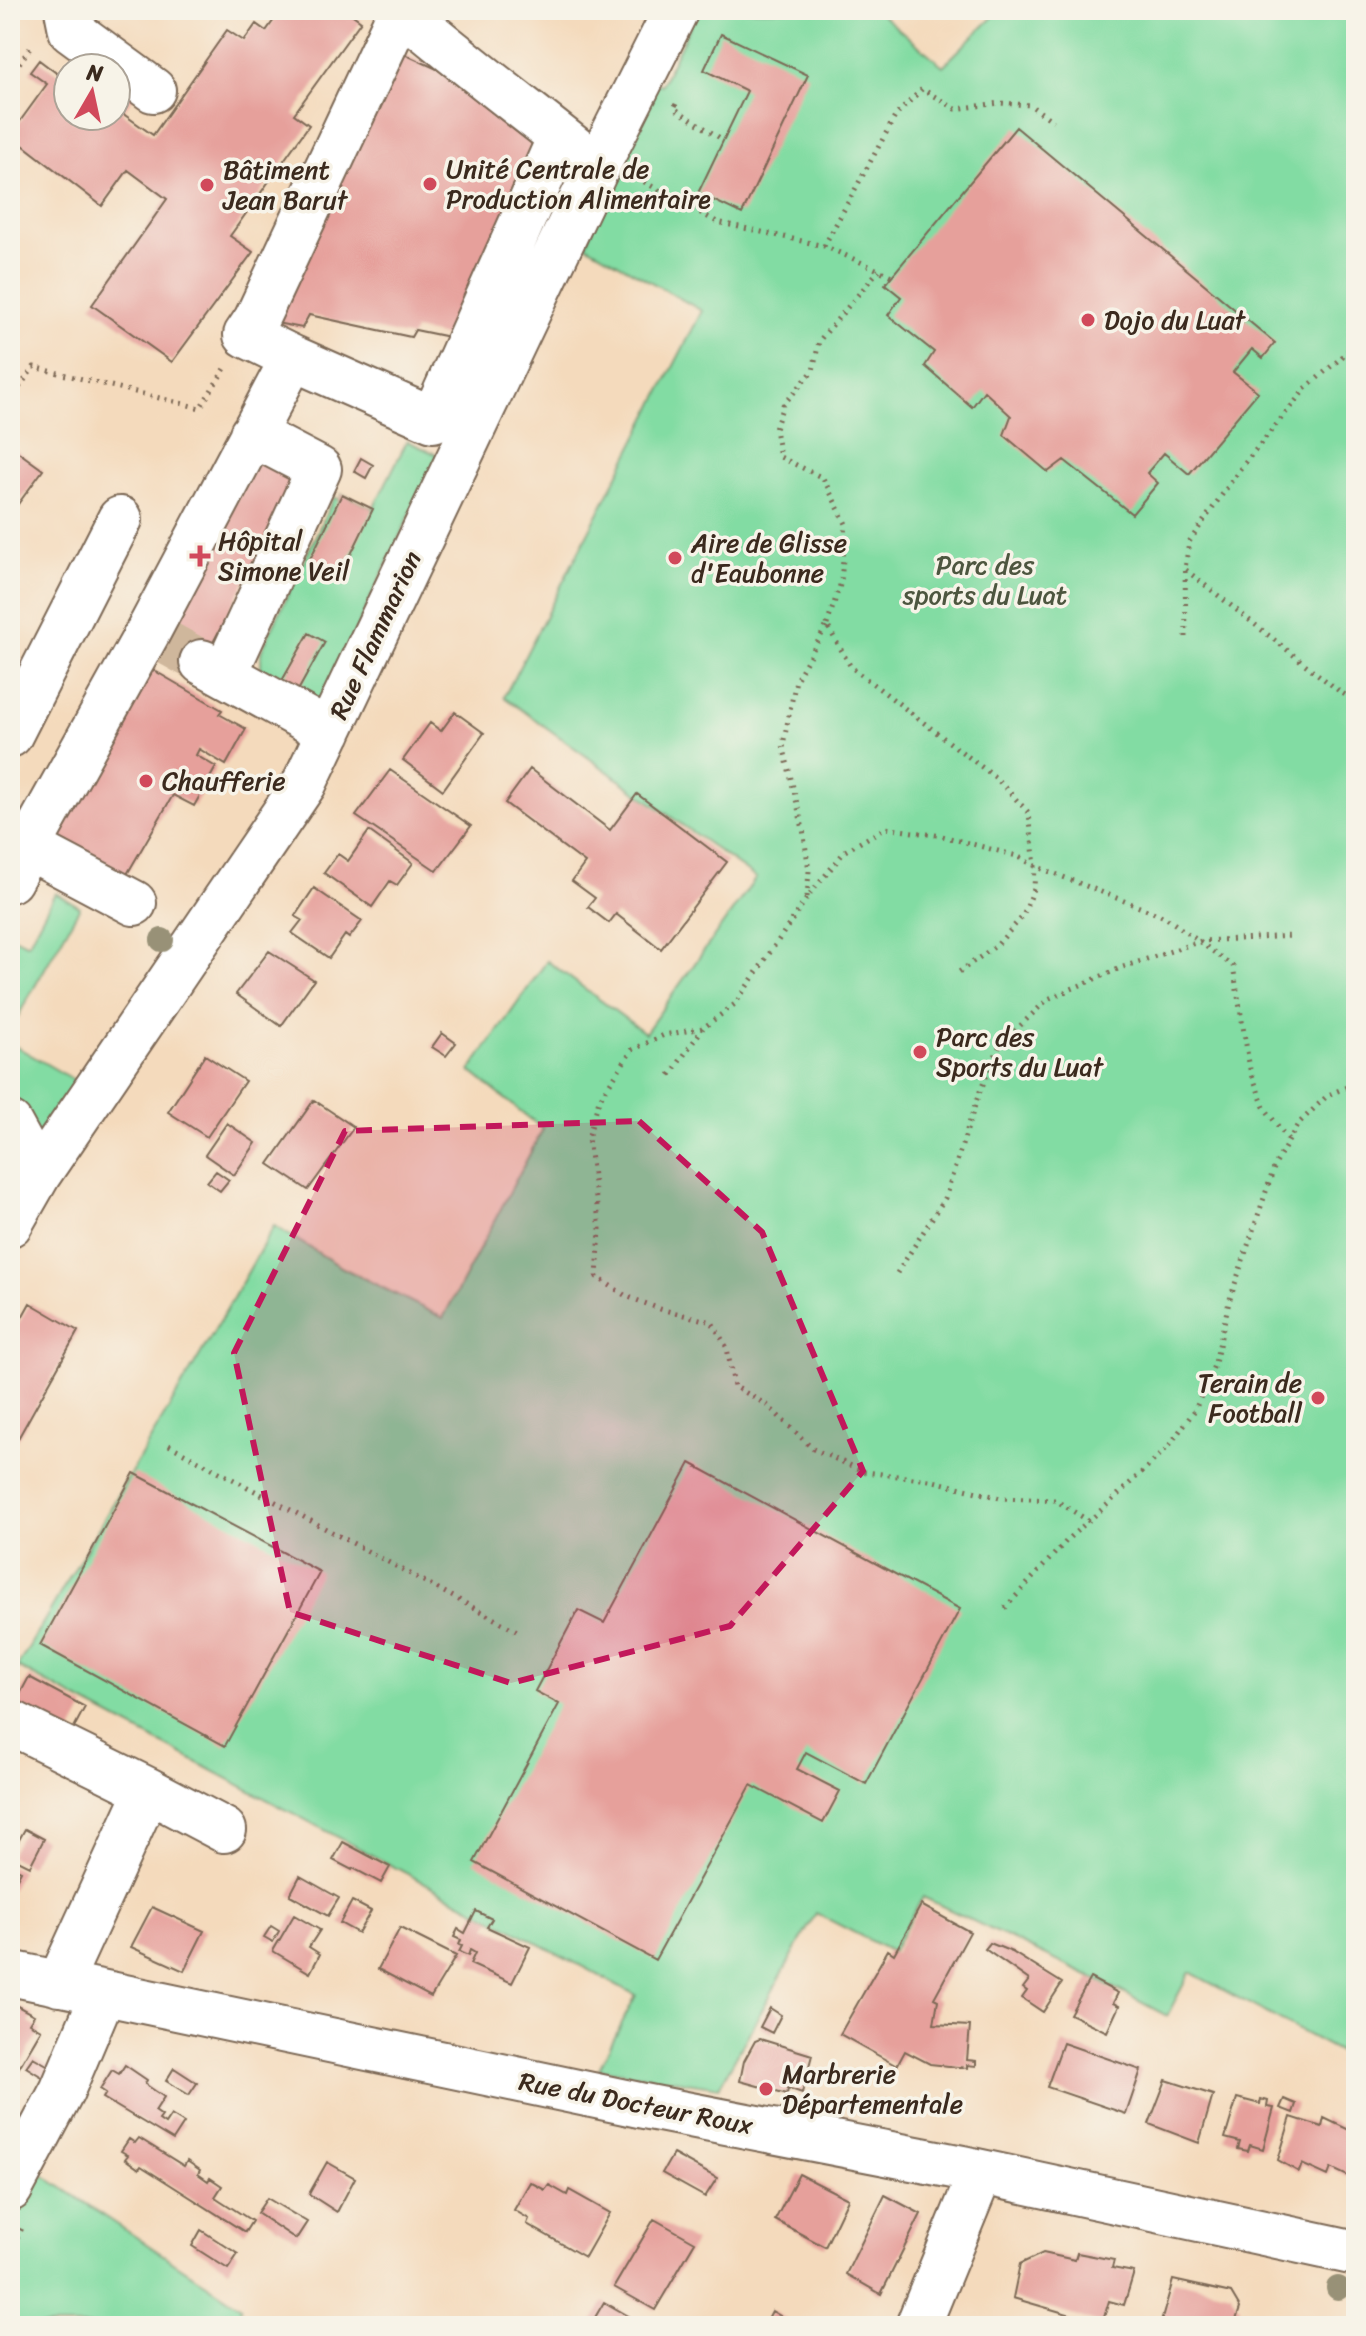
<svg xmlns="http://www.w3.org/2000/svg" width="1366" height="2336" font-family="Sriracha,sans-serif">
<rect width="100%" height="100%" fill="#f7f3e8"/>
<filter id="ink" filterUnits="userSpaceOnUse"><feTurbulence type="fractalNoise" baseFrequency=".0125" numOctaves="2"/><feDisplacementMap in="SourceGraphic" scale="16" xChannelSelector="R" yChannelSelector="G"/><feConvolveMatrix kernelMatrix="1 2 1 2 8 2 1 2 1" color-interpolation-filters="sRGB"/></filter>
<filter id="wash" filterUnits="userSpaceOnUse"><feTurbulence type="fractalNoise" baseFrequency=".006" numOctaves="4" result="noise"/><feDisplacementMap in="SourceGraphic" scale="32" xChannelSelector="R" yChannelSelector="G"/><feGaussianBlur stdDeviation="1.8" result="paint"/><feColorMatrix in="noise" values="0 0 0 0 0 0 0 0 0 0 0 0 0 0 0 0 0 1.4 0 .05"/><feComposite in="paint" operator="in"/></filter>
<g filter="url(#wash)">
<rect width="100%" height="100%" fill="#f4dabc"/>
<path fill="#82dca3" stroke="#5e8360" stroke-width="2" d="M698 10H876L943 66 1000 10H1356V2061L1190 1972 1167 2016 1120 1991 923 1897 892 1952 816 1913 719 2087 599 2069 636 1995 17 1667 220 1321 274 1226 343 1268 443 1318 543 1129 470 1071 547 961 645 1033 756 878 504 697 702 311 586 245 656 83 661 85Z
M407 441 438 455 320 706 266 677 261 667V652L334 497 340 500 342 494 373 509Z
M55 893 80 907 10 1030V935L28 944Z
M10 1043 81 1084 38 1149 10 1088Z
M34 2169 241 2307 235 2326H10V2215Z"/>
<g id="blocks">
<path fill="#e6a09b" d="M281 10H346L361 21 294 114 309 125 230 236 253 252 172 362 92 305 167 199 128 170 102 206 10 135 47 84 30 72 39 60 63 78 68 71V116H116V77L137 92 122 113 153 135 227 30 244 41 256 24 266 31Z
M721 34 808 75 742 214 698 193 747 91 704 70Z
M402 53 437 69 531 143 535 153 454 338 415 330 411 337 309 315 302 328 271 322Z
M1016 127 1275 343 1263 358 1252 349 1233 372 1258 392 1189 474 1164 453 1147 473 1158 483 1132 514 1064 460 1048 472 1004 435 1011 416 984 391 972 407 925 366 934 352 888 315 901 297 885 284Z
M10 446 43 470 10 515Z
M361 458 373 465 366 478 354 471Z
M258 459 298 481 199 669 158 646Z
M342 494 373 509 340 577 309 561Z
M309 633 325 642 295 696 279 686Z
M148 667 222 710 219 714 246 729 226 765 199 749 196 755 216 767 194 806 173 795 126 876 58 837Z
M455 712 484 733 443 790 403 760 430 723 441 731Z
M530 769 610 830 637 794 727 862 661 949 616 914 609 923 588 907 595 898 572 881 585 863 505 803Z
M390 770 471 826 437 871 356 816Z
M369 831 413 863 397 885 390 881 372 907 324 873 338 854 348 861Z
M314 888 362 921 349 938 345 935 329 958 292 933 302 920 295 916Z
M269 951 314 980 281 1026 236 994Z
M442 1033 456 1043 446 1056 432 1047Z
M205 1055 245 1081 207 1137 168 1112Z
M314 1100 354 1127 308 1190 269 1164Z
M227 1123 256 1143 234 1175 205 1155Z
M216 1171 229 1180 220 1191 207 1182Z
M30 1303 78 1331 10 1453V1339Z
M690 1463 960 1609 866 1784 806 1752 797 1769 840 1791 823 1823 751 1785 655 1960 474 1862 559 1704 535 1691 578 1610 604 1623Z
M134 1473 320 1572 225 1746 40 1645Z
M29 1677 85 1707 70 1735 14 1705Z
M25 1829 44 1839 30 1866 10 1856Z
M343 1842 390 1867 381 1883 353 1868 352 1870 333 1860Z
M10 1866 21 1871 10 1892Z
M300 1876 339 1898 328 1916 290 1895Z
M352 1901 371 1911 358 1933 340 1923Z
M921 1905 970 1932 934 1998 938 2000 934 2024 970 2026 967 2060 976 2061V2066L967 2065V2068L930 2064 905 2051 897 2066 840 2034 888 1950 894 1954Z
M152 1907 204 1931 184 1971 131 1947Z
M476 1911 492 1919 487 1927 530 1947 512 1983 470 1964 475 1953 470 1950 468 1956 459 1952 462 1946 459 1945 461 1940 454 1937 458 1929 465 1933Z
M294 1915 320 1930 309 1947 320 1954 310 1973 273 1951Z
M271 1926 279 1931 273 1942 264 1937Z
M400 1928 456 1956 431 1997 378 1969Z
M990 1943 1012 1952 1062 1983 1043 2012 1022 1998 1027 1991 1023 1988 1029 1980 985 1949Z
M1090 1978 1118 1993 1113 2003 1119 2006 1107 2032 1070 2014Z
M10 2002 34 2015 29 2023 41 2030 15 2074 10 2071Z
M770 2008 781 2015 772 2033 760 2027Z
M760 2039 812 2055 802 2093 788 2088 787 2094 740 2081 744 2061 755 2041Z
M1063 2043 1141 2070 1126 2114 1047 2087Z
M33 2057 54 2069 47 2080 26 2067Z
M125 2065 147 2080 145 2084 164 2097 155 2111 162 2116 159 2120 165 2124 171 2115 184 2123 173 2140 103 2098 106 2093 100 2089 112 2070 119 2074Z
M174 2068 197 2083 189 2095 166 2081Z
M1166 2080 1213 2095 1199 2143 1149 2124Z
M1237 2098 1260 2104 1261 2099 1268 2101 1267 2107 1274 2108 1263 2149 1250 2145 1248 2151 1238 2149 1240 2142 1225 2138Z
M1284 2099 1296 2104 1293 2113 1280 2108Z
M1356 2116V2180L1331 2168 1328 2176 1302 2164 1299 2172 1278 2160 1291 2117 1322 2127 1324 2118 1349 2130Z
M139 2138 184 2166 187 2161 200 2170 198 2174 208 2181 210 2178 222 2186 215 2197 252 2221 245 2232 141 2166 139 2169 125 2159 128 2155 121 2151 129 2139 135 2143Z
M673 2154 717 2178 705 2197 662 2173Z
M327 2162 355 2178 337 2212 309 2194Z
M799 2174 848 2199 825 2247 775 2220Z
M530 2182 545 2190 549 2185 567 2195 569 2190 610 2213 585 2257 527 2224 529 2219 514 2210Z
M885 2195 921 2214 881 2294 846 2274Z
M267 2198 307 2222 296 2239 257 2213Z
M654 2219 695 2242 655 2310 614 2287Z
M201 2230 238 2254 228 2269 192 2246Z
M1043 2253 1075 2260 1077 2253 1114 2260 1112 2268 1134 2272 1124 2305 1109 2301 1102 2324 1013 2298 1020 2264Z
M1173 2280 1231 2293 1240 2308 1234 2326H1160Z
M604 2302 646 2326H590Z
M772 2311 797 2326H764Z"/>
</g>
</g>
<g filter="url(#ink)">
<use href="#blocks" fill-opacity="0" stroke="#7c6855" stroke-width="2"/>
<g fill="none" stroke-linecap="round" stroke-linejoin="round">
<path stroke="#cfb79c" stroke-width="44" stroke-dasharray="44 22" stroke-linecap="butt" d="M162 640 202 662"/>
<g stroke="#7c6855" stroke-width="48">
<path id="minor" d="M67 10 71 30 153 90
M560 137 433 420 293 358 246 335 256 320 401 10C465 64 532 114 598 167
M202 662 329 732
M225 674 319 469 252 434
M10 735 120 519
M28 847 134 903
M10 880 148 632 293 358
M10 1124 38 1175
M10 1224 38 1175 304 784 601 159 676 10
M10 1722 148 1790 59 1984
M148 1790 224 1830
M10 1973 644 2106 963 2168 1356 2253
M10 2189 62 2091 103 1994
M918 2326 981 2172"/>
</g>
<path stroke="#7c6855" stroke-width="5" stroke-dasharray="2 6" stroke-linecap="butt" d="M10 76 33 44
M676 104 674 108 723 140
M637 178 717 222 824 246 892 276
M824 246 896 115 922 89 956 109 999 103 1030 105 1053 121
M10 400 34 367 200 408 226 367
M1186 570 1339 691 1356 702
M827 625 841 582 846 524 823 478 780 457 775 429 783 405 813 371 819 341 879 270
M1186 637 1185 569 1189 542 1240 469 1306 388 1341 358 1356 342
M807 897 809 871 803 829 783 745 796 680 827 625 851 667 996 778 1029 813 1035 866 1034 889 1023 916 997 945 959 972
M670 1075 703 1028
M897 1273 945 1198 978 1096 1000 1045 1048 999 1123 967 1201 941 1293 936
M169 1445 517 1631
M1089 1521 1055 1500 1000 1498 930 1480 865 1472 813 1449 767 1405 734 1386 727 1348 712 1322 660 1309 626 1296 597 1277 600 1229 588 1138 599 1100 632 1050 664 1035 703 1028 735 1004 807 898 845 851 885 828 942 836 1017 856 1035 866 1165 917 1233 966 1250 1069 1264 1107 1289 1141
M1005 1608 1070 1537 1108 1504 1168 1447 1195 1410 1215 1363 1229 1302 1275 1165 1298 1124 1328 1095 1356 1083
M10 2252 22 2228"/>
<use href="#minor" stroke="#fff" stroke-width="44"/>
</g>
<g fill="#989177">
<circle cx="162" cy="940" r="12"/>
<circle cx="1338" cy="2288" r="12"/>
</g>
</g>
<path fill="#c2185b" fill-opacity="0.2" stroke="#c2185b" stroke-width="6" stroke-dasharray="16 10" stroke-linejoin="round" d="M639 1121 762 1232 863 1471 730 1626 511 1683 290 1612 234 1353 345 1131Z"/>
<g fill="#d1495b" stroke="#f7f3e8" stroke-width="3">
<circle cx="430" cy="184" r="8"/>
<circle cx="207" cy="185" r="8"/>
<circle cx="1088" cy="320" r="8"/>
<path d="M196 544h8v8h8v8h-8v8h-8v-8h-8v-8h8z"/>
<circle cx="675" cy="558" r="8"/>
<circle cx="146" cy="781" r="8"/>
<circle cx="920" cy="1052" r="8"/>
<circle cx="1318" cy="1398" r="8"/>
<circle cx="766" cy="2089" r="8"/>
</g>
<g text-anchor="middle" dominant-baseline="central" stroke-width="7" stroke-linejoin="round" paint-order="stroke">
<g font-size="26" fill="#3b2a1e" stroke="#f7f3e8" text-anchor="start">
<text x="446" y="169">Unité Centrale de<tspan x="446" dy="30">Production Alimentaire</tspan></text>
<text x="223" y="170">Bâtiment<tspan x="223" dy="30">Jean Barut</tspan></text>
<text x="1104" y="320">Dojo du Luat</text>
<text x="218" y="541">Hôpital<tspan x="218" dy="30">Simone Veil</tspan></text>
<text x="691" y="543">Aire de Glisse<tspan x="691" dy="30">d'Eaubonne</tspan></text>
<text x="162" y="781">Chaufferie</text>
<text x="936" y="1037">Parc des<tspan x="936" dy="30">Sports du Luat</tspan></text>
<text x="1302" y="1383" text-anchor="end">Terain de<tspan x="1302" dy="30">Football</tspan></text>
<text x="782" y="2074">Marbrerie<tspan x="782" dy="30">Départementale</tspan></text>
</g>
<g font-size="26" fill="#4d563f" stroke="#f7f3e8">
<text x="985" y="565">Parc des<tspan x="985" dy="30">sports du Luat</tspan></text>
</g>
<g font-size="26" fill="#3b2a1e" stroke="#f7f3e8">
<text transform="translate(375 635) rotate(-65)">Rue Flammarion</text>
<text transform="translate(636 2103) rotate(11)">Rue du Docteur Roux</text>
</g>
</g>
<rect width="1366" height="2336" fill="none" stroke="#f7f3e8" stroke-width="40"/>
<g transform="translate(92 92) rotate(9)"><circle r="38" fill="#f7f3e8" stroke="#aca397" stroke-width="2"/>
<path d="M0-6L14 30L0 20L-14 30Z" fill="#d1495b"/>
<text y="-12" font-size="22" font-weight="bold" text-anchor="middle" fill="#3b2a1e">N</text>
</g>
</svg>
